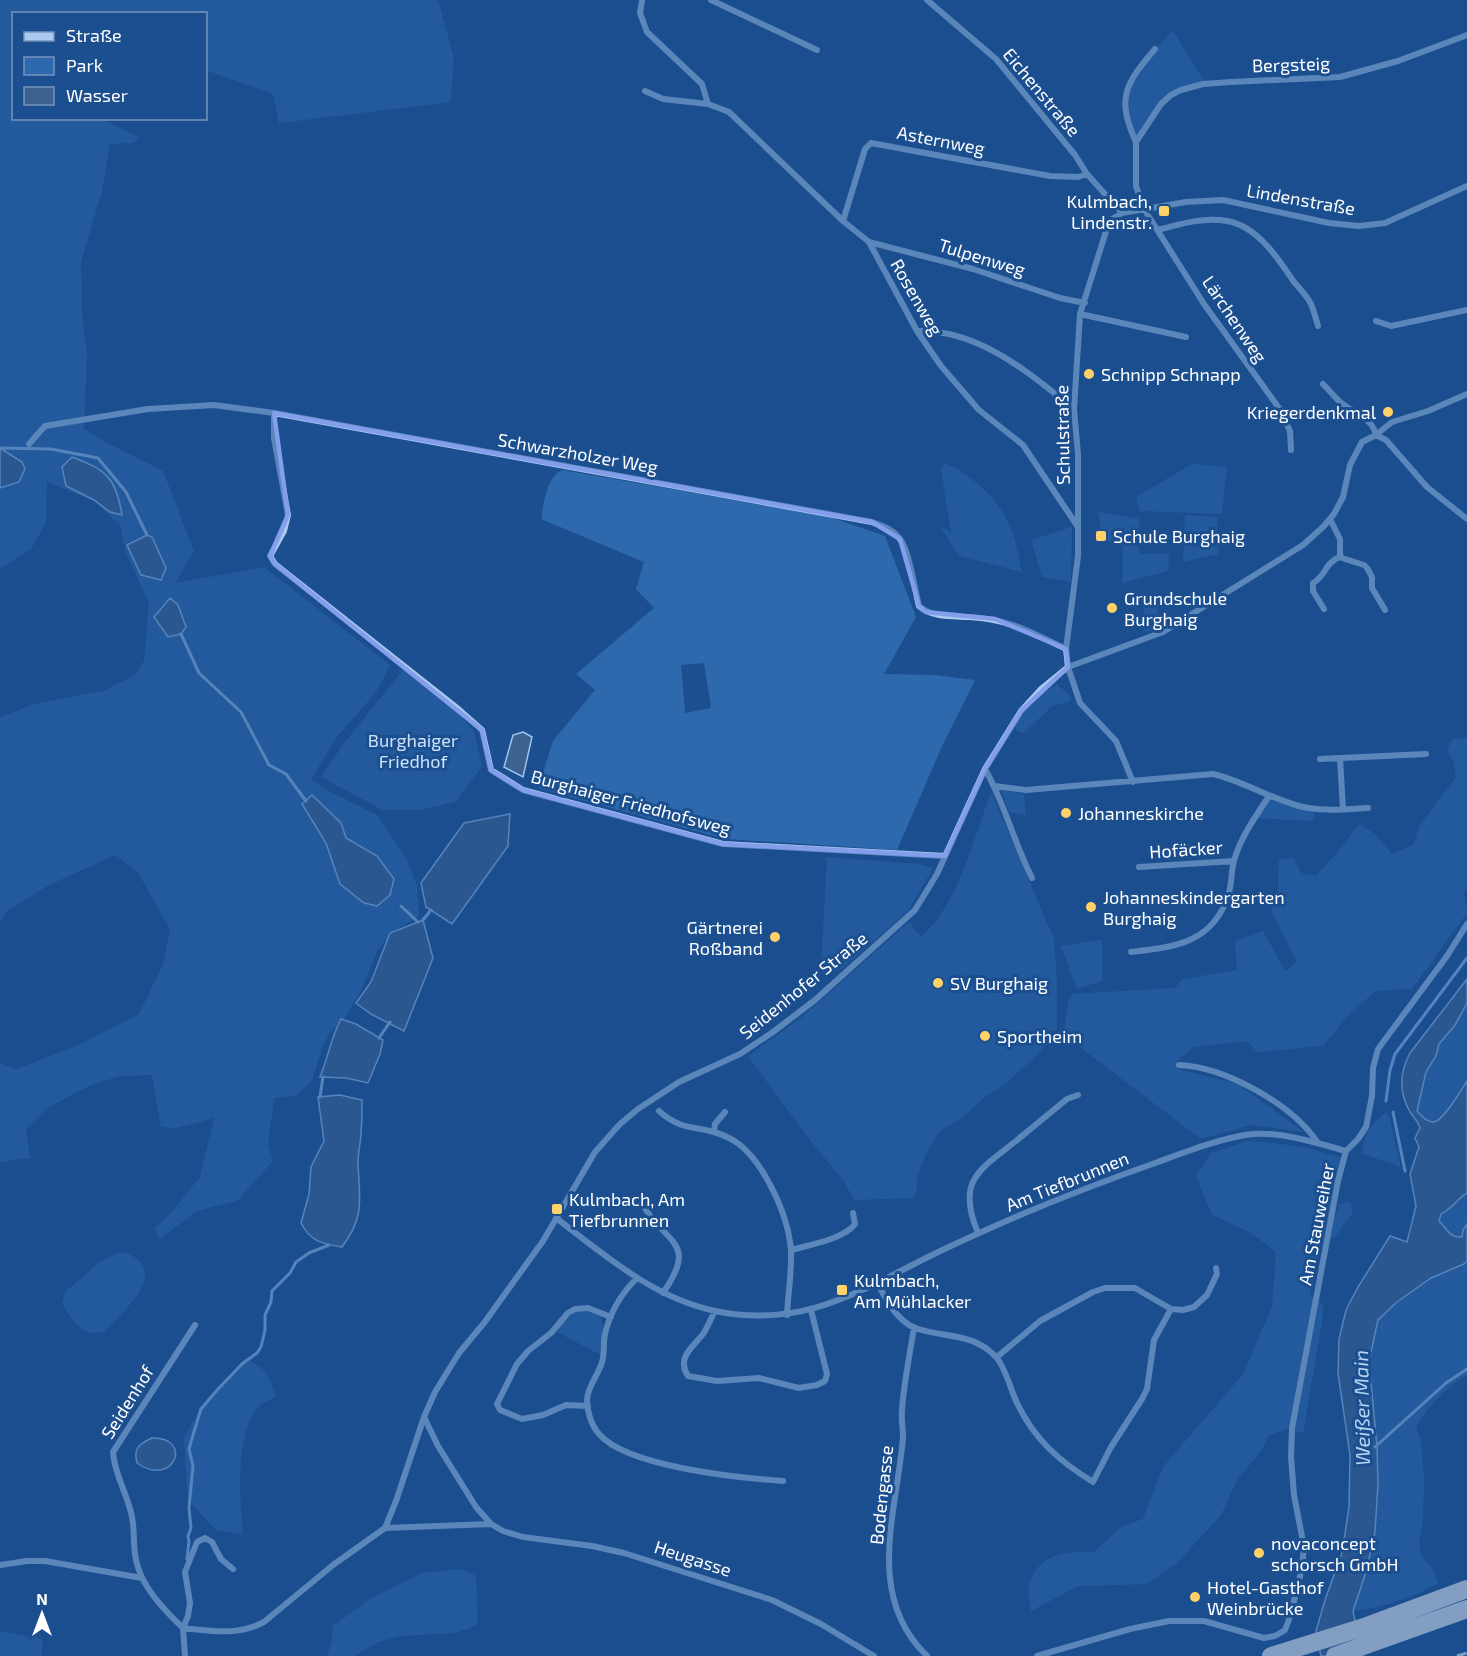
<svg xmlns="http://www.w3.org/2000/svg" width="1467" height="1656" font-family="'Exo 2',sans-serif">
<rect width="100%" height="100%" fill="#1b4f8f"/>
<path fill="#2e69ad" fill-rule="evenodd" d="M0 0H438L454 58 450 102 279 123 273 94 206 70V14H14V118L102 119 140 138 133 143 110 144 102 191 81 262 82 314 87 353 84 429 105 442 163 471 194 551 175 583 264 567 390 665 377 691 337 737 311 779 326 790 378 816 407 860 417 886 419 916 394 931 378 949 361 991 347 1015 330 1032 321 1050 312 1081 295 1096 274 1098 268 1144 273 1161 237 1201 197 1211 160 1239 155 1228 171 1213 200 1177 214 1118 177 1128 161 1127 152 1075 119 1076 89 1086 47 1108 26 1129 30 1158 0 1162V1063L16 1069 77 1046 139 1014 163 965 170 929 137 871 115 855 49 885 8 910 0 922V717L34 704 103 691 134 676 144 661 149 604 126 552 120 525 94 501 47 482 46 523 31 549 0 569V488L19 482 10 455 0 448ZM66 487 119 496 110 512 94 500Z
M1173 31 1206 84 1171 95 1136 142C1132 133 1124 120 1125 111 1125 78 1151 52 1173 31Z
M945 463C971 475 995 495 1008 522 1016 536 1018 556 1022 572L959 556 940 526 951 533 941 468Z
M1192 464 1227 467 1222 514 1140 511 1136 497Z
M562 470 827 516 885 536 916 617 884 674 935 675 975 680 943 744 897 850 726 839 538 788 553 741 595 690 576 674 654 608 636 589 644 562 541 519C544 503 546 478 562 470ZM704 663 711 708 685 713 681 665Z
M1098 512 1139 519V554H1169L1168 571 1122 583 1123 540 1103 542Z
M1185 515 1217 517 1218 554 1183 562Z
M1072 527 1071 582 1042 577 1031 540Z
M1159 596 1156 627 1145 632 1143 603 1147 602V597Z
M403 670 455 708 474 732 482 766 455 802 420 810H383L321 777 345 742Z
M1057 684 1071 697 1069 702 1052 706 1024 733 1017 731 1015 724C1028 707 1038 693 1057 684Z
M1467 738V887L1464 893 1467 913 1412 989 1375 991 1346 1018 1323 1046 1257 1052 1247 1041 1193 1047 1174 1064 1178 1069 1238 1084 1304 1132 1252 1125 1201 1139 1064 1035 1068 1002 1072 994 1175 988 1183 979 1237 970 1235 941 1263 931 1285 971 1297 962 1271 911 1278 887 1279 859 1294 858 1301 873 1316 876 1336 854 1359 824 1375 834 1392 854 1414 844 1419 826 1456 777 1454 763 1447 749 1453 739Z
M1001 790 1024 794 1026 815 1009 812Z
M991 792 1054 939 1057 981V1028L1049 1042 1038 1054 1005 1084 986 1096 965 1115 938 1133 928 1150 918 1174 916 1192 913 1198 854 1200 844 1181 814 1145 748 1056 801 1018 909 922 921 937C958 905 974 838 991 792Z
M1269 796 1314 812 1315 817 1310 821 1255 818Z
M827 857 919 864 933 868 908 911 839 971 821 970Z
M1102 940V981L1077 989 1061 946Z
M1467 1003V1081L1441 1119 1433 1122 1424 1119 1417 1111 1425 1074 1436 1056 1439 1044 1455 1025Z
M1385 1113 1389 1115 1401 1167 1363 1154C1361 1136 1372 1124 1385 1113Z
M1248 1141C1283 1143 1309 1147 1342 1158L1310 1296 1323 1304 1322 1322 1303 1433 1287 1429 1269 1435 1262 1450 1237 1480 1221 1515 1177 1563 1147 1584 1078 1586 1031 1611C1030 1603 1027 1590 1030 1582 1040 1553 1067 1551 1094 1552L1121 1527 1143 1519 1163 1467 1244 1373 1272 1306 1276 1252 1250 1232 1212 1215 1196 1176 1211 1153Z
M1465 1193H1467V1224L1463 1230 1462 1237C1449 1238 1447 1229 1439 1221L1440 1217Z
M1350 1202 1353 1212 1334 1238 1331 1239 1332 1227 1339 1204Z
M116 1253C125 1252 131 1254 138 1260 162 1279 118 1317 105 1331 86 1340 69 1318 62 1303L65 1292 99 1263Z
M1467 1261V1375C1447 1386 1428 1407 1416 1427L1421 1440 1424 1481 1423 1519 1419 1541 1421 1555 1432 1568 1438 1583C1412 1598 1384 1607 1353 1611 1367 1570 1380 1526 1378 1482 1376 1434 1360 1367 1377 1322 1381 1312 1419 1286 1430 1279 1440 1273 1452 1269 1463 1264Z
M586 1311 601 1317 604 1330 601 1355 555 1331 575 1312Z
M245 1359C268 1369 268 1375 276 1397 271 1400 263 1402 259 1406 234 1435 240 1498 243 1535L216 1530 188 1500 184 1437 207 1398Z
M461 1569 473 1574 476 1578 478 1623 471 1628 455 1633 401 1636 378 1642 355 1656H327L332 1641 333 1626 373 1597 423 1573Z
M0 1631 43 1639 41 1656H0Z"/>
<path fill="#3c6290" stroke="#9cc4f0" stroke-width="1.5" d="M0 448 22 462 25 469 19 482 0 488Z
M72 457C106 470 116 477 122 515L110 512 94 500 66 486 62 467Z
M147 535 152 537 166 568 161 580 141 575 127 545Z
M170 598 178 605 186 627 181 634 168 637 154 617Z
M523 732 532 737 523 777 504 767 513 735Z
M312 795 341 823 346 838 377 856 394 879 390 895 377 906 364 903 340 884 326 843 302 804Z
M510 814 508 846 452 924 426 907 421 883 464 823Z
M423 920 433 958 404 1031 371 1014 356 1003 371 982 390 933Z
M1467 979V1003L1455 1025 1439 1044 1436 1056 1426 1072 1417 1111C1422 1116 1426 1122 1433 1122 1443 1122 1461 1090 1467 1081V1193C1458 1198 1452 1209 1441 1214L1439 1221C1447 1228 1449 1238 1462 1237L1463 1230 1467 1224V1261L1464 1264 1431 1278 1397 1302 1378 1320 1369 1361 1377 1446 1378 1484 1375 1532 1366 1572 1353 1611 1363 1656H1321L1316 1631 1325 1600 1342 1553 1349 1507 1350 1455 1338 1373 1339 1339 1346 1310 1358 1287 1390 1236 1407 1242 1416 1206 1410 1174 1419 1147 1415 1138 1420 1128C1418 1121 1414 1118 1410 1112 1399 1092 1399 1074 1410 1053Z
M341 1019 356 1024 383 1040 380 1054 368 1083 346 1078 320 1077C328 1058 331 1037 341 1019Z
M340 1095 362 1100C362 1111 362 1122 361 1133 361 1142 358 1152 358 1161 359 1198 366 1215 342 1247 322 1244 310 1241 301 1223L309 1194 311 1167 324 1141 318 1097Z
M152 1438C194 1437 174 1489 137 1463 133 1448 139 1444 152 1438Z"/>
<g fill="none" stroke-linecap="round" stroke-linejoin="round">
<path stroke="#9cc4f0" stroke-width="3" d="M0 448 51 449 98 458 126 492 147 535
M181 634 199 673 241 712 269 765 286 774 306 801
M401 906 418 922
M423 920 431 910
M379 1038 390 1022
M320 1097 323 1077
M1386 1101 1390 1070 1395 1054 1467 958
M1393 1112 1405 1171
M1375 1447 1446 1383 1467 1369
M187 1559 189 1541 188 1536 191 1528 189 1508 193 1466 189 1449 193 1435 201 1409 219 1388 242 1364 257 1353 261 1347 265 1330V1315L271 1302 272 1291 290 1273 296 1262 309 1253 329 1245"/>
<path stroke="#a9c9ee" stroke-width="6" d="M642 0 640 13 647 32 702 84 708 104
M711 0 817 50
M927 0 996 59 1075 155 1087 174 1122 213
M645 91 663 99 708 104 729 112 843 221 869 242 917 331 941 366 979 410 1023 445 1078 527
M1136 142C1116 98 1125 84 1155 49
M843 221 865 149 871 143 1050 176 1078 177 1087 174
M1158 230C1180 224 1203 217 1227 221 1257 226 1278 258 1294 282 1300 289 1307 296 1311 304 1314 311 1316 319 1318 326
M869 242 973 269 1060 298 1085 303
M1080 314 1186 337
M1376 321 1391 326 1467 310
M917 331C979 329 1029 373 1074 409
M1323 384C1328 389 1334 396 1340 402 1353 413 1372 417 1376 435
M274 413V438L288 515 284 531 270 556 275 564 456 707 482 730 491 770 523 790 723 844 945 856
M1376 435 1386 440 1427 487 1467 519
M29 444 45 426 148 409 214 405 274 413 872 522C882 526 893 529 900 539 909 550 915 590 919 606 933 618 951 616 969 617 1009 619 1031 632 1066 649
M1291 450 1290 431 1279 408 1204 304 1144 209 1136 186V142L1161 104 1171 95 1181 90 1203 84 1231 82 1340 77 1398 61 1467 35
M1330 519 1340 539V554L1342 558 1364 565 1367 568 1372 577V588L1385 610
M1324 609 1313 591V583C1328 574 1322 565 1341 556
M1340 758 1343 809
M1320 759 1426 754
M985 769C1005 804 1014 843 1032 878
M1133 782 1116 741 1080 703 1068 667 1066 649 1078 556V454L1074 409 1080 314 1108 225 1112 219 1122 213 1186 202 1223 200 1329 223 1359 226 1385 223 1467 186
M994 786 1026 790 1213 774C1243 781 1269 798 1299 806 1322 812 1345 809 1368 808
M1139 867 1234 861
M1131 952C1175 947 1214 943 1229 893 1232 882 1231 871 1234 861 1240 838 1256 816 1269 796
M1179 1065C1225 1067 1292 1104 1318 1143
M659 1111C685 1134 700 1124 727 1137 761 1152 788 1214 791 1250 792 1271 788 1294 787 1315
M714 1132 715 1124 725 1112
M643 1205C666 1245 699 1241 663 1293
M556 1218C605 1255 653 1298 715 1311 802 1329 858 1292 932 1255 1006 1219 1081 1189 1158 1162 1185 1152 1224 1137 1253 1134 1284 1132 1317 1143 1346 1151
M978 1233C956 1181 979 1170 1016 1141 1033 1127 1050 1113 1067 1099L1078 1095
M791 1250C809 1245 844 1239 855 1224L853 1213
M636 1279C621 1294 610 1313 605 1334 603 1343 605 1353 602 1362 599 1374 587 1387 587 1400 587 1411 591 1425 599 1434 627 1467 740 1478 783 1481
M877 1282C885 1298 897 1321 915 1328 943 1338 973 1332 996 1357 1005 1366 1011 1391 1017 1403 1035 1440 1059 1461 1093 1482L1111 1447 1142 1399 1147 1389 1154 1340 1171 1309
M715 1311C711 1318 708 1327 703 1334 693 1347 676 1358 688 1376L717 1381 759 1378 799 1388 817 1385 825 1381 827 1374 811 1310
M914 1327C910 1354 904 1382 902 1409 901 1419 903 1428 903 1437 897 1512 864 1595 927 1656
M997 1357 1040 1321 1093 1292 1105 1288H1135L1171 1309 1183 1310 1194 1307 1207 1295 1217 1274 1216 1268
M588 1406 566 1405 543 1415 522 1419 500 1410 497 1404 517 1364 528 1351 551 1333 568 1313 575 1309 588 1308 611 1317
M385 1528 396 1501 424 1417
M0 1565 27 1561H45L142 1578
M233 1569 221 1559 212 1542 205 1538 197 1542 185 1572 190 1603 188 1616 183 1628C211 1631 238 1636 264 1622L333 1565 385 1528 491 1524
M185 1656 183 1628C164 1610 141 1586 136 1560 132 1543 136 1526 130 1509 125 1490 114 1472 113 1452L195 1325
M874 1656 821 1624 772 1600 624 1553 592 1546 523 1537 503 1531 491 1524 476 1507 438 1446 424 1417 435 1392 459 1353 484 1323 543 1241 595 1152 620 1124 638 1109 679 1082 740 1054 773 1032 815 1000 915 910 937 874 985 769 1021 711 1041 689 1068 667 1163 632 1303 545 1323 527 1334 514 1343 497 1350 465 1362 442 1376 435 1392 422 1428 411 1467 394
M1037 1656 1130 1629 1169 1621H1204L1264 1638 1275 1636 1285 1630 1290 1617 1302 1568 1304 1547 1294 1495 1291 1457 1292 1428 1338 1181 1346 1151 1358 1139 1366 1127 1372 1096 1373 1068 1378 1049 1447 956 1467 924"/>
<path stroke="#fff" stroke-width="18" d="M1271 1656 1367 1626 1467 1589
M1335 1656 1467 1609"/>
<path stroke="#fff" stroke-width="3" stroke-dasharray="10 4.5" stroke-linecap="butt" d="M1457 1656 1467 1653"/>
</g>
<path d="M0 0H1467V1656H0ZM274 413 872 522 900 539 919 606 926 612 995 619 1066 649 1068 667 1021 711 985 769 945 856 723 844 523 790 491 770 482 730 275 564 270 556 288 515Z" fill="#1b4f8f" fill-opacity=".55" fill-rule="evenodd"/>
<path fill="none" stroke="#839eea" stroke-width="4.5" stroke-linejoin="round" d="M274 413 872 522 900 539 919 606 926 612 995 619 1066 649 1068 667 1021 711 985 769 945 856 723 844 523 790 491 770 482 730 275 564 270 556 288 515Z"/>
<g fill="#ffd166" stroke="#1b4f8f" stroke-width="2">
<rect x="1158" y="205" width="12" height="12" rx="3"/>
<circle cx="1089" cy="374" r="6"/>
<circle cx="1388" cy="412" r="6"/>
<rect x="1095" y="530" width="12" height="12" rx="3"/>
<circle cx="1112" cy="608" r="6"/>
<circle cx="1066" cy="813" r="6"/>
<circle cx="1091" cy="907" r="6"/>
<circle cx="775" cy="937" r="6"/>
<circle cx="938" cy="983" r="6"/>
<circle cx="985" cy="1036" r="6"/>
<rect x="551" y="1203" width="12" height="12" rx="3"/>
<rect x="836" y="1284" width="12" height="12" rx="3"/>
<circle cx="1259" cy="1553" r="6"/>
<circle cx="1195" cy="1597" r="6"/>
</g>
<g text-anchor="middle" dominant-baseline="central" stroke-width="6" stroke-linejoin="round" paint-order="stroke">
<g font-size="18" fill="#fff" stroke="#1b4f8f">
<text transform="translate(1291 64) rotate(-2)">Bergsteig</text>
<text transform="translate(1042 92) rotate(50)">Eichenstraße</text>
<text transform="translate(941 140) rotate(11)">Asternweg</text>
<text transform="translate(1301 199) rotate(10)">Lindenstraße</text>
<text transform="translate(982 257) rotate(17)">Tulpenweg</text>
<text transform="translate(917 297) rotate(60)">Rosenweg</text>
<text transform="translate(1235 319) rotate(56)">Lärchenweg</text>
<text transform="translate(1062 435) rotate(-91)">Schulstraße</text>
<text transform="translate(578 453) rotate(10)">Schwarzholzer Weg</text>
<text transform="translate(631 802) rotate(15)">Burghaiger Friedhofsweg</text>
<text transform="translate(1186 849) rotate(-4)">Hofäcker</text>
<text transform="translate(803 985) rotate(-39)">Seidenhofer Straße</text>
<text transform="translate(1067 1181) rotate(-22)">Am Tiefbrunnen</text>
<text transform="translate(1316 1224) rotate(-79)">Am Stauweiher</text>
<text transform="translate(127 1402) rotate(-58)">Seidenhof</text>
<text transform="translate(881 1495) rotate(-84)">Bodengasse</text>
<text transform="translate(693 1558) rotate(18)">Heugasse</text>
</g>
<g font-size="18" fill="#fff" stroke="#1b4f8f" text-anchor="start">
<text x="1152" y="201" text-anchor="end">Kulmbach,<tspan x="1152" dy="21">Lindenstr.</tspan></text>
<text x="1101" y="374">Schnipp Schnapp</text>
<text x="1376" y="412" text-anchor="end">Kriegerdenkmal</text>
<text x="1113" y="536">Schule Burghaig</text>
<text x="1124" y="598">Grundschule<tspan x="1124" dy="21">Burghaig</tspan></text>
<text x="1078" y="813">Johanneskirche</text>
<text x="1103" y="897">Johanneskindergarten<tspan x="1103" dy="21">Burghaig</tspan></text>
<text x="763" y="927" text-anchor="end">Gärtnerei<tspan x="763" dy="21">Roßband</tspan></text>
<text x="950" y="983">SV Burghaig</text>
<text x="997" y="1036">Sportheim</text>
<text x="569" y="1199">Kulmbach, Am<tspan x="569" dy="21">Tiefbrunnen</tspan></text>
<text x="854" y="1280">Kulmbach,<tspan x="854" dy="21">Am Mühlacker</tspan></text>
<text x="1271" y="1543">novaconcept<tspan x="1271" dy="21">schorsch GmbH</tspan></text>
<text x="1207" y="1587">Hotel-Gasthof<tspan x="1207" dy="21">Weinbrücke</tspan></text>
</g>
<g font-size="18" fill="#cfe3fa" stroke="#1b4f8f">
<text x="413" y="740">Burghaiger<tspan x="413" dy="21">Friedhof</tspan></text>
</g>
<g font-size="20" font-style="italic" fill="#b5d3f5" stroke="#1b4f8f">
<text transform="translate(1361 1408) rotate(-91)">Weißer Main</text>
</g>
</g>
<rect x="12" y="12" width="195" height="108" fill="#1b4f8f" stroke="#7695bc" stroke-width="1.5"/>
<rect x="24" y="32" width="30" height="9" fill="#a9c9ee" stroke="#7695bc" stroke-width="1.5"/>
<text x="66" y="42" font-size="18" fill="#ffffff">Straße</text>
<rect x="24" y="57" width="30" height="18" fill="#2e69ad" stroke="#7695bc" stroke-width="1.5"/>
<text x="66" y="72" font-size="18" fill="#ffffff">Park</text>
<rect x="24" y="87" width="30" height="18" fill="#3c6290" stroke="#7695bc" stroke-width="1.5"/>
<text x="66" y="102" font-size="18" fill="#ffffff">Wasser</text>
<g transform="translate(42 1614)" stroke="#1b4f8f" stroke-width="4.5" paint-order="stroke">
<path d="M0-4.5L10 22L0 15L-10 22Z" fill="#ffffff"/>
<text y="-9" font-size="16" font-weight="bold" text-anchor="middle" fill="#ffffff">N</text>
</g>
</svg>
